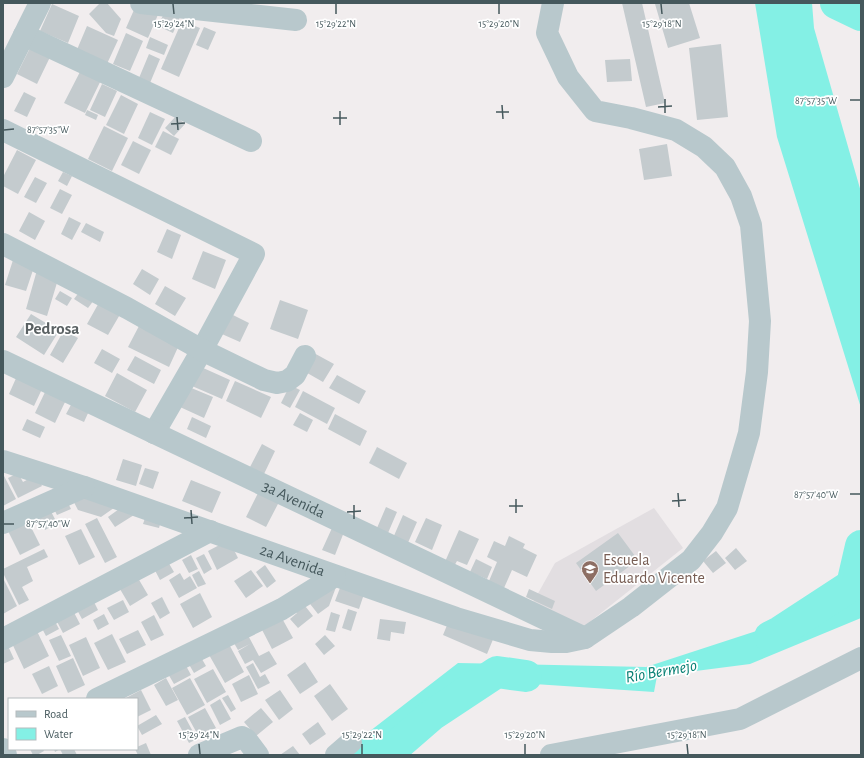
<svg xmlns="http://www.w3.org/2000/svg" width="864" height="758" font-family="'Alegreya Sans',sans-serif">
<rect width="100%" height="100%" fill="#f1edee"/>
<path fill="#e2dee1" d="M654 508 683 548 582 628 531 606 555 563Z"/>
<path fill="#84f0e5" d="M755 3H812L814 28 861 192V408L777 137Z
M861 551V618L750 664 657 676 654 692 475 680 439 696 374 755H339L458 663 646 667 815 612Z"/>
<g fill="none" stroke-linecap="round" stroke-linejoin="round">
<path stroke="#84f0e5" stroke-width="32" d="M836 3 861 15
M770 637 780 632 852 585 861 546
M391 755 395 747 432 715 497 672 526 676"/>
</g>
<path fill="#c4cbce" d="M100 3H107L121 19 114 36 106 33 89 14Z
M137 3 160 10 148 38 126 28Z
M622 3H642L665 103 646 107Z
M658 3H689L700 38 668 48 655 4Z
M52 4 79 16 68 43 40 31Z
M165 11 180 17 173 33 158 26Z
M182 21 200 28 179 77 161 69Z
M87 26 118 40 106 66 76 52Z
M204 27 216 32 208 50 196 45Z
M126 33 143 41 130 71 113 64Z
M150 37 168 45 164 55 146 48Z
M721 44 728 117 697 120 689 48Z
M31 46 51 55 37 84 17 74Z
M149 54 160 59 150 83 139 78Z
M630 59 632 81 607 82 605 60Z
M83 66 103 76 85 113 64 103Z
M102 84 117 91 105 117 90 110Z
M24 92 36 98 27 117 14 111Z
M121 95 138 104 124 134 106 125Z
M87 110 98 115 96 120 85 115Z
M150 112 165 119 152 145 138 138Z
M176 116 185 124 174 136 165 128Z
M104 126 128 138 112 171 88 159Z
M163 131 179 139 171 155 155 147Z
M133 141 151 150 139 174 121 165Z
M667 144 672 176 644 180 639 149Z
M17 150 36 160 18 194 3 186V177Z
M63 172 72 176 67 186 58 181Z
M35 177 47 183 36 203 24 197Z
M60 189 72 195 62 214 50 208Z
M29 212 45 221 35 240 19 231Z
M69 217 81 223 72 240 61 234Z
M86 223 104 232 100 242 81 232Z
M167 229 181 235 172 259 157 252Z
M203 251 226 260 215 289 192 279Z
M13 260 34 267 26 291 5 285Z
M142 269 159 279 150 295 133 284Z
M37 270 59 276 47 316 26 309Z
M165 286 186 298 175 316 155 304Z
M60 291 72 298 67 306 55 299Z
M80 291 94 300 88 308 74 299Z
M101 299 122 311 108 335 87 324Z
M280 300 308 310 298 339 270 329Z
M225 311 249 323 240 342 215 331Z
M31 314 59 331 44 355 16 337Z
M139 326 179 345 169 367 128 347Z
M64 330 78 338 63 363 50 355Z
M102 349 120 359 112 373 94 363Z
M312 352 334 364 323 382 302 370Z
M135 356 161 370 154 384 127 370Z
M201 367 230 380 222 399 192 386Z
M117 373 147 390 135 412 105 396Z
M337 375 366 391 359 404 329 388Z
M17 376 42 389 34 406 9 394Z
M235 381 271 397 261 418 226 401Z
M290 385 300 390 290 408 281 403Z
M189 387 213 397 204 418 180 407Z
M46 390 66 400 55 423 35 413Z
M303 391 335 408 327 424 295 407Z
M72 403 89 411 84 422 66 414Z
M300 413 313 420 307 432 293 425Z
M335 414 367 431 360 446 328 429Z
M192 417 211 426 206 438 187 429Z
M27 419 45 427 40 438 22 430Z
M262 444 275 451 264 474 250 467Z
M377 447 407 463 399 479 369 463Z
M123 459 142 465 136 486 116 480Z
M145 468 159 472 153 489 139 484Z
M18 473 23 482 36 475 42 486 18 498 8 478Z
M3 474 16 499 3 506Z
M191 480 221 492 212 513 182 501Z
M66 487 121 503 101 517 78 510Z
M259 491 279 502 266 527 246 517Z
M63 493 71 509 57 515 49 499Z
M44 498 57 523 45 530 32 504Z
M126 504 134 515 115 527 108 517Z
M386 507 397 512 388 533 377 528Z
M147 512 162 517 159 528 143 524Z
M24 513 40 545 20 555 4 523Z
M403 515 417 522 407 545 393 538Z
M97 518 117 557 105 563 85 524Z
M426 518 442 525 432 550 415 542Z
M332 528 344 532 335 555 322 550Z
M81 529 95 557 79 565 65 536Z
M459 530 479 539 467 565 457 561 453 568 444 564Z
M618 533 638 560 596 591 576 563Z
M509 536 525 544 523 548 537 555 527 577 512 570 504 588 489 581 497 562 487 557 494 541 505 546Z
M229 540 238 558 217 570 208 551Z
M736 548 747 561 735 570 725 558Z
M44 549 48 557 27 567 33 581 22 587 29 600 19 605 3 573V569Z
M161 550 174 572 160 580 148 557Z
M716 551 726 563 713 573 703 561Z
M204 554 212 569 204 574 196 558Z
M191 555 198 569 189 573 182 560Z
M476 559 492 567 487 579 470 572Z
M265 565 276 581 267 588 256 572Z
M251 570 263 586 246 598 234 581Z
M199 571 206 584 198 587 192 575Z
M135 573 148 595 130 606 117 584Z
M180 573 184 580 190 576 197 588 179 598 169 580Z
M3 578 17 606 3 614Z
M339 579 329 606 318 614 303 595Z
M343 580 366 588 359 609 335 601Z
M529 589 555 601 552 609 526 597Z
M88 590 98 610 82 619 71 599Z
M200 593 212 617 193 628 180 604Z
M162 597 170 613 160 619 151 603Z
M298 597 313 616 298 628 290 619 297 613 290 604Z
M123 600 129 612 114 620 107 608Z
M68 601 80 624 63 633 51 610Z
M48 608 59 629 46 636 35 615Z
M348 609 357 612 351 631 342 628Z
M331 612 340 615 335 632 326 630Z
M279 613 293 638 272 649 259 624Z
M104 614 109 624 98 630 93 620Z
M154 615 164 635 151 641 141 622Z
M450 618 494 637 487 654 443 635Z
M380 619 406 622 404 634 391 632 390 641 377 639Z
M242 624 259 656 269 651 277 664 261 673 253 660 245 664 238 651 250 644 238 650 227 631Z
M35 627 49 656 24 669 10 639Z
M138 630 146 645 127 654 119 639Z
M112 634 126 662 108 670 94 643Z
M3 635 14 659 3 664Z
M61 635 71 656 59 661 49 640Z
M224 635 244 672 225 683 204 646Z
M325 635 335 646 324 655 315 644Z
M86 637 100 668 83 676 69 645Z
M199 654 206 666 194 673 187 661Z
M73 658 85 685 68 693 56 666Z
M184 662 191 675 174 684 167 672Z
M305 662 318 682 300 694 287 675Z
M253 663 260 677 265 674 270 683 258 689 246 667Z
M49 666 58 686 42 694 32 674Z
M213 669 226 692 207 703 194 679Z
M249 675 258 694 241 702 232 684Z
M166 678 178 700 166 706 154 685Z
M190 678 205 705 187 715 172 688Z
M330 684 348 709 332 721 314 696Z
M141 690 151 710 137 717V699H124Z
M280 690 293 709 279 720 265 700Z
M228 695 236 709 231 712 222 698Z
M220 699 231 719 220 725 210 705Z
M205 708 216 728 199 737 188 717Z
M261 708 273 722 256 736 244 722Z
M156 715 162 724 142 735 137 726Z
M185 717 197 739 189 743 177 721Z
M318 722 326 734 310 745 302 734Z
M146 743 151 755H138L135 749H137V747Z
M293 746 300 755H280Z
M30 749H43L44 751 37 755H33Z
M54 749H74L77 755H63L60 749 55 752Z"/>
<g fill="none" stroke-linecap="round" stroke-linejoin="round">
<g stroke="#b8c8cc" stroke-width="22">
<path d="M141 3 296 20"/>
<path d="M24 35 251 141"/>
<path d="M3 77 40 3"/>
<path d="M3 130 254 254 202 350 154 433"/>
<path d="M3 244 127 308 202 350 264 380 277 383 287 381 295 375 305 356"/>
<path id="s1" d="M3 361 585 638"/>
<path id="s2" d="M3 461 84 487 456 618 530 640 552 642H566L585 638 631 607 691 560 712 533 727 508 749 433 757 372 760 321 751 225 741 196 725 167 704 147 676 130 631 118 595 111 568 77 547 33 553 3"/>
<path d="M3 523 84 487"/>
<path d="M3 639 210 531"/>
<path d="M97 699 282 609 335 576"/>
<path d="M3 749 6 755"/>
<path d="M199 755 242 737 246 739 258 755"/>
<path d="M336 755 351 742"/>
<path d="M551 755 740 719 861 658"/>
</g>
</g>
<path fill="none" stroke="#45585c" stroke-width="1.5" d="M173 4 174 14M336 4V14M499 4V14M661 4 662 14M665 99V113M850 100H860M502 105 503 119M658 107 672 106M340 111V125M496 112H509M177 117 178 130M333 118H347M171 124 185 123M4 130 14 129M678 493 679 507M850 494H860M516 499V513M672 501 686 500M354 505V519M509 506H523M191 510 192 524M347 512 361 511M184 518 198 517M4 524H14M199 744 200 754M362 744V754M525 744V754M687 744 688 754"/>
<defs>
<g id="school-pin" transform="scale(0.9)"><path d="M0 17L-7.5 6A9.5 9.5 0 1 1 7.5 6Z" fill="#8d6e63" stroke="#fff"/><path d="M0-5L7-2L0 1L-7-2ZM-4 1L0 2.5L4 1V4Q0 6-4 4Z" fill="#fff"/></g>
</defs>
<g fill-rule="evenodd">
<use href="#school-pin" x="590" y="569"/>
</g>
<g text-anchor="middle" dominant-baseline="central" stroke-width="3.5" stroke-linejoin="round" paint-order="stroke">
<g font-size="16" fill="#45585c" stroke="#fff">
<text stroke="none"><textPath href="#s1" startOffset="322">3a Avenida</textPath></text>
<text stroke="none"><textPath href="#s2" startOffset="306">2a Avenida</textPath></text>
</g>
<g font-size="16" fill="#785e54" stroke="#fff" text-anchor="start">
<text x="603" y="560">Escuela<tspan x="603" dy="18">Eduardo Vicente</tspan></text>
</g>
<g font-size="17" font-weight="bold" fill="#5a6163" stroke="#fff">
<text x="52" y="328">Pedrosa</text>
</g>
<g font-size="17" font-style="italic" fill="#098074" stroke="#fff">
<text transform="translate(661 671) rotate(-10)">Río Bermejo</text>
</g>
</g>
<g font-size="10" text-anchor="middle" fill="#45585c" stroke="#fff" stroke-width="3.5" stroke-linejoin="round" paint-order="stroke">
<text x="174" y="27">15°29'24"N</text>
<text x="336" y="27">15°29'22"N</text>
<text x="499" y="27">15°29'20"N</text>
<text x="662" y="27">15°29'18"N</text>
<text x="816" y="104">87°57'35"W</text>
<text x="48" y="133">87°57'35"W</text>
<text x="816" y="498">87°57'40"W</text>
<text x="48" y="527">87°57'40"W</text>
<text x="199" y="738">15°29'24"N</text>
<text x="362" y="738">15°29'22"N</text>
<text x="525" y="738">15°29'20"N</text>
<text x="687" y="738">15°29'18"N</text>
</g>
<rect width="864" height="758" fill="none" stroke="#45585c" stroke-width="8"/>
<rect x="8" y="698" width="130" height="52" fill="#ffffff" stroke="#b5bcbe"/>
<rect x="16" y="711" width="20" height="6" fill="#b8c8cc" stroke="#b5bcbe"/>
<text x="44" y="718" font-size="12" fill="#45585c">Road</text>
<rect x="16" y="728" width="20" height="12" fill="#84f0e5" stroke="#b5bcbe"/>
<text x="44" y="738" font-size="12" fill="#45585c">Water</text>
</svg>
